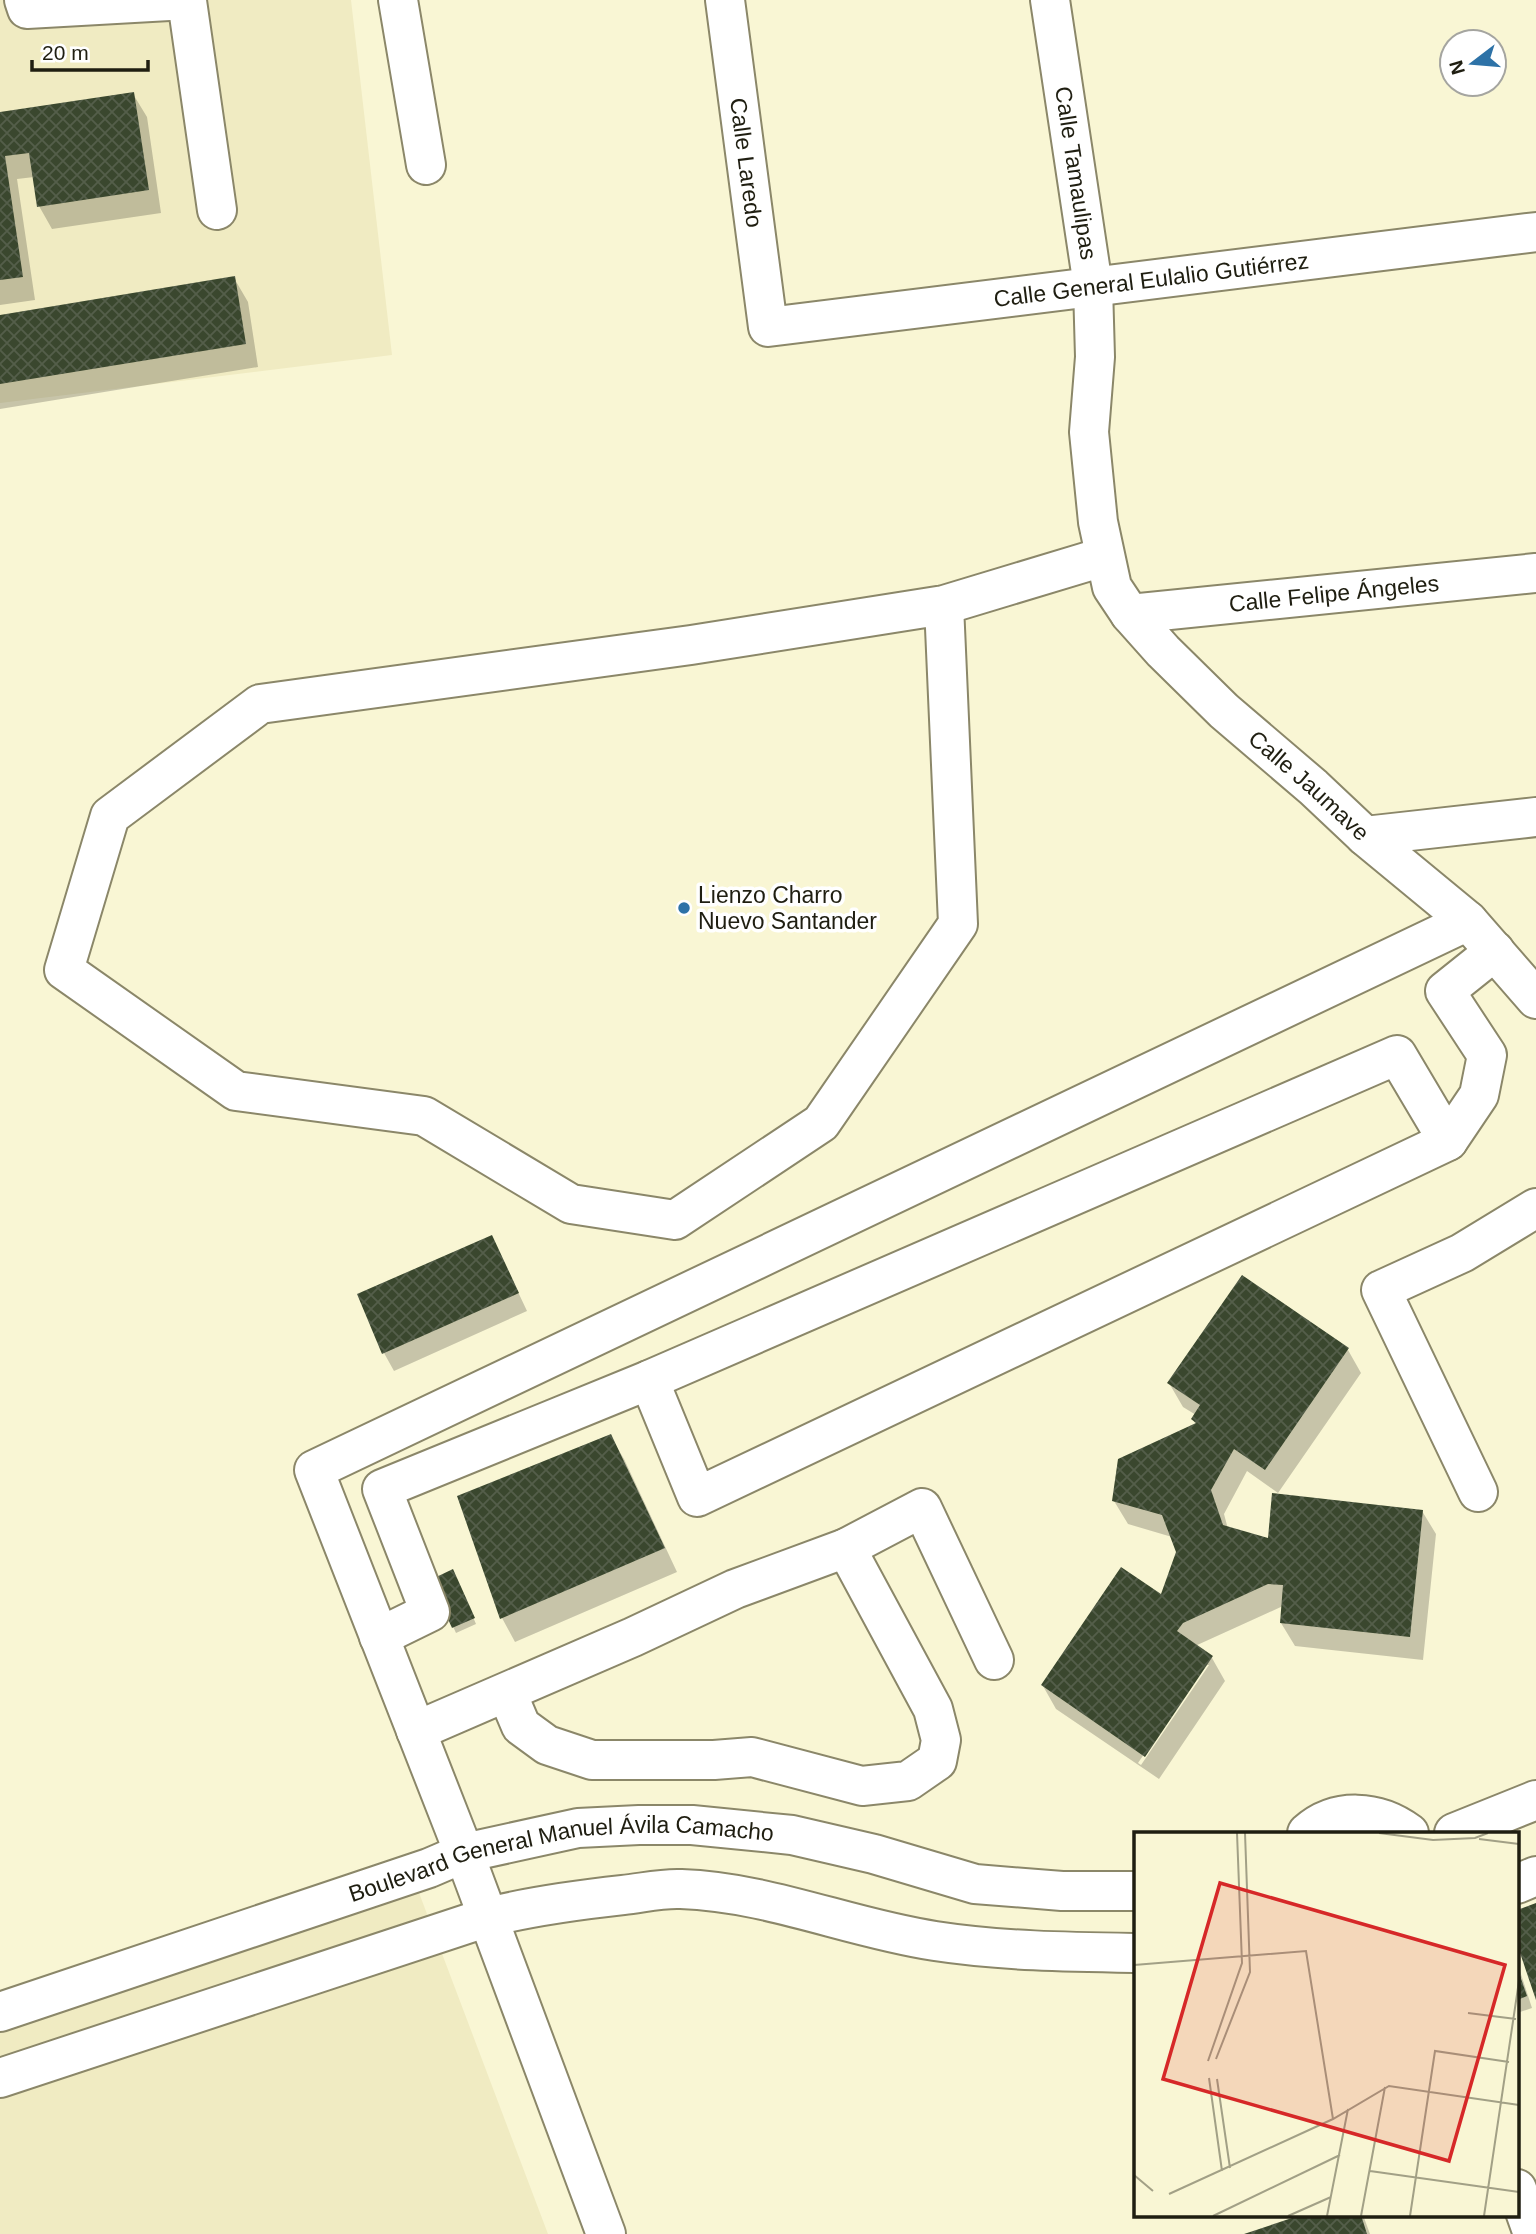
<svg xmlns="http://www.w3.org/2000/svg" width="1536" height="2234" font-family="Arial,sans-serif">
<defs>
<pattern id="building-cross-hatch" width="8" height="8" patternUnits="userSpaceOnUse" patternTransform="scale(1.75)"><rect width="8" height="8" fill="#3a472e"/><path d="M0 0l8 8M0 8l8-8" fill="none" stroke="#545e4a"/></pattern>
</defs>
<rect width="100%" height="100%" fill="#f9f6d4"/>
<path fill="#f0ebc2" d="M0 0H351L392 355 0 403Z
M407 1861 548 2234H0V2021Z"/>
<path fill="#0003" fill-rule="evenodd" d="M133 94 147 117 161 213 52 229 39 206 34 177 17 179 35 300 0 305V114Z
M234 278 248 302 258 367 0 409V316Z
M492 1237 527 1311 394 1371 384 1353Z
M1348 1350 1361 1373 1278 1493 1247 1471 1224 1514 1228 1529 1270 1540 1422 1511 1436 1534 1423 1660 1295 1646 1281 1623 1283 1606 1195 1646 1212 1658 1225 1681 1159 1779 1056 1709 1043 1686 1161 1597 1178 1552 1172 1537 1128 1524 1114 1501 1196 1425 1193 1419 1196 1415 1183 1407 1169 1383ZM1205 1665H1209L1141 1765 1138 1763Z
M610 1436 624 1459 677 1572 515 1642 502 1618 459 1497Z
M456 1577 476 1624 456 1633 432 1581Z
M1517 1962 1532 2008 1517 2013Z
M1306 2215H1363L1370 2234H1248Z"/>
<path fill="url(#building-cross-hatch)" d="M134 92 149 190 37 207 29 153 5 156 23 277 0 280V112Z
M235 276 246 344 0 384V315Z
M492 1235 519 1293 382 1354 357 1294Z
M1242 1275 1349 1348 1265 1470 1234 1449 1211 1490 1223 1525 1268 1538 1272 1493 1423 1510 1410 1637 1280 1623 1283 1585 1268 1584 1183 1623 1177 1631 1213 1656 1145 1757 1041 1685 1121 1567 1161 1594 1176 1552 1162 1515 1112 1501 1118 1459 1196 1423 1191 1419 1200 1405 1167 1383Z
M611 1434 665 1548 500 1619 457 1496Z
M453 1569 475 1618 452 1628 430 1580Z
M1536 1903V2000L1517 1944V1910Z
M1517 1967 1527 1996 1517 2000Z
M1301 2215H1361L1367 2234H1244Z"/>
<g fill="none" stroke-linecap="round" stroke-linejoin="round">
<g stroke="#8b8769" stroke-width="42">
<g id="minor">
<path d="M24 0 27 9 187 0"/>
<path d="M398 0 426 165"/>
<path id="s1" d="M725 0 768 327 1536 232"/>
<path id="s2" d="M1050 0 1093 286 1095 357 1089 432 1098 522 1112 587 1130 614 1163 651 1224 711 1313 787 1365 836 1468 921 1536 999"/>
<path d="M187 1 217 210"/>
<path d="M944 605 958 924 821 1123 675 1220 571 1204 424 1116 236 1091 64 970 110 816 260 704 691 645 944 605 1103 557"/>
<path id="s3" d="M1130 614 1536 573"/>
<path d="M1365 836 1536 817"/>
<path d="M649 1380 697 1497 1448 1141 1479 1095 1487 1055 1445 991 1495 951"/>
<path d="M1478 1492 1381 1290 1462 1253 1536 1208"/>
<path d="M379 1637 430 1612 382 1489 649 1380 1397 1055 1448 1141"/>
<path d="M507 1693 521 1726 547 1745 592 1760H714L752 1757 862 1786 908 1781 937 1761 941 1740 933 1709 846 1548"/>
<path d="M416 1731 633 1637 735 1589 846 1548 922 1508 994 1660"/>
<path d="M1307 1833C1336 1807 1378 1810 1409 1833"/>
<path d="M1454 1833 1536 1800"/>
<path d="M1517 1884 1536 1876"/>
<path id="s4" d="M0 2012 429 1868 464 1853 578 1828 639 1825H692L792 1835 874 1854 975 1884 1062 1891H1135"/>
<path d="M0 2078 488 1917C533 1906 577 1900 623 1895 642 1893 662 1888 681 1889 769 1892 849 1928 935 1941 1000 1951 1069 1952 1135 1953"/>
<path d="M1517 2189 1533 2234"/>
<path d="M606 2234 464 1853 314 1470 1468 921"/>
</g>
</g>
<use href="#minor" stroke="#fff" stroke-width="38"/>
</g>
<circle fill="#2d72a7" stroke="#fff" stroke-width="2.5" cx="684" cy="908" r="7"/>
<g text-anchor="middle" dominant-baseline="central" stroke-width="7" stroke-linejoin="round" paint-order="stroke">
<g font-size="23" fill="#1f1e11" stroke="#fff">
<text stroke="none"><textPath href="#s1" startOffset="164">Calle Laredo</textPath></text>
<text stroke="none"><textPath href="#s2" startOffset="175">Calle Tamaulipas</textPath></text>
<text stroke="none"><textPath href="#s1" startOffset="716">Calle General Eulalio Gutiérrez</textPath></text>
<text stroke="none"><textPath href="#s3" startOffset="205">Calle Felipe Ángeles</textPath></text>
<text stroke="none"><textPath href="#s2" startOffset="873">Calle Jaumave</textPath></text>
<text stroke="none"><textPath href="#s4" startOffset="586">Boulevard General Manuel Ávila Camacho</textPath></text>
</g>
<g font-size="23" fill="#1f1e11" stroke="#fff" text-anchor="start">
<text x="698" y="895">Lienzo Charro<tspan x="698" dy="26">Nuevo Santander</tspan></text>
</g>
</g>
<g transform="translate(1134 1832)">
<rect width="385" height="385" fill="#f9f6d4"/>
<path fill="none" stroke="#a2a086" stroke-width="2" d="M245 1 299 8 341 6 354 1M345 7 385 12M0 133 172 119 199 287M334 181 382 187M82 227 116 140 111 1M74 229 108 131 103 1M75 246 88 339M83 247 96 336M236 339 385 360M0 343 19 359M35 362 199 287 255 254 385 273M79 384 206 323M154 384 197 365M193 384 214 277M227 384 251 255M276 384 301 219 375 230M350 384 385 149"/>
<path fill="#d62828" fill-opacity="0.15" stroke="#d62828" stroke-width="3.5" d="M86 51 371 133 315 329 29 247Z"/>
<rect width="385" height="385" fill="none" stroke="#1f1e11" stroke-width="3.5"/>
</g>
<g transform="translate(1473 63) rotate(254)"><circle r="33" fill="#ffffff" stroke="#a5a5a0" stroke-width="2"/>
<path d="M0-5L12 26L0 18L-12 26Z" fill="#2d72a7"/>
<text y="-10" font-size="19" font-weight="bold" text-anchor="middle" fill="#1f1e11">N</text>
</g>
<path d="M32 60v10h116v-10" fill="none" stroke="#1f1e11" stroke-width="3.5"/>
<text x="42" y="60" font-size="21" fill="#1f1e11" stroke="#ffffff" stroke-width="5" paint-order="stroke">20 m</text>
</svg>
